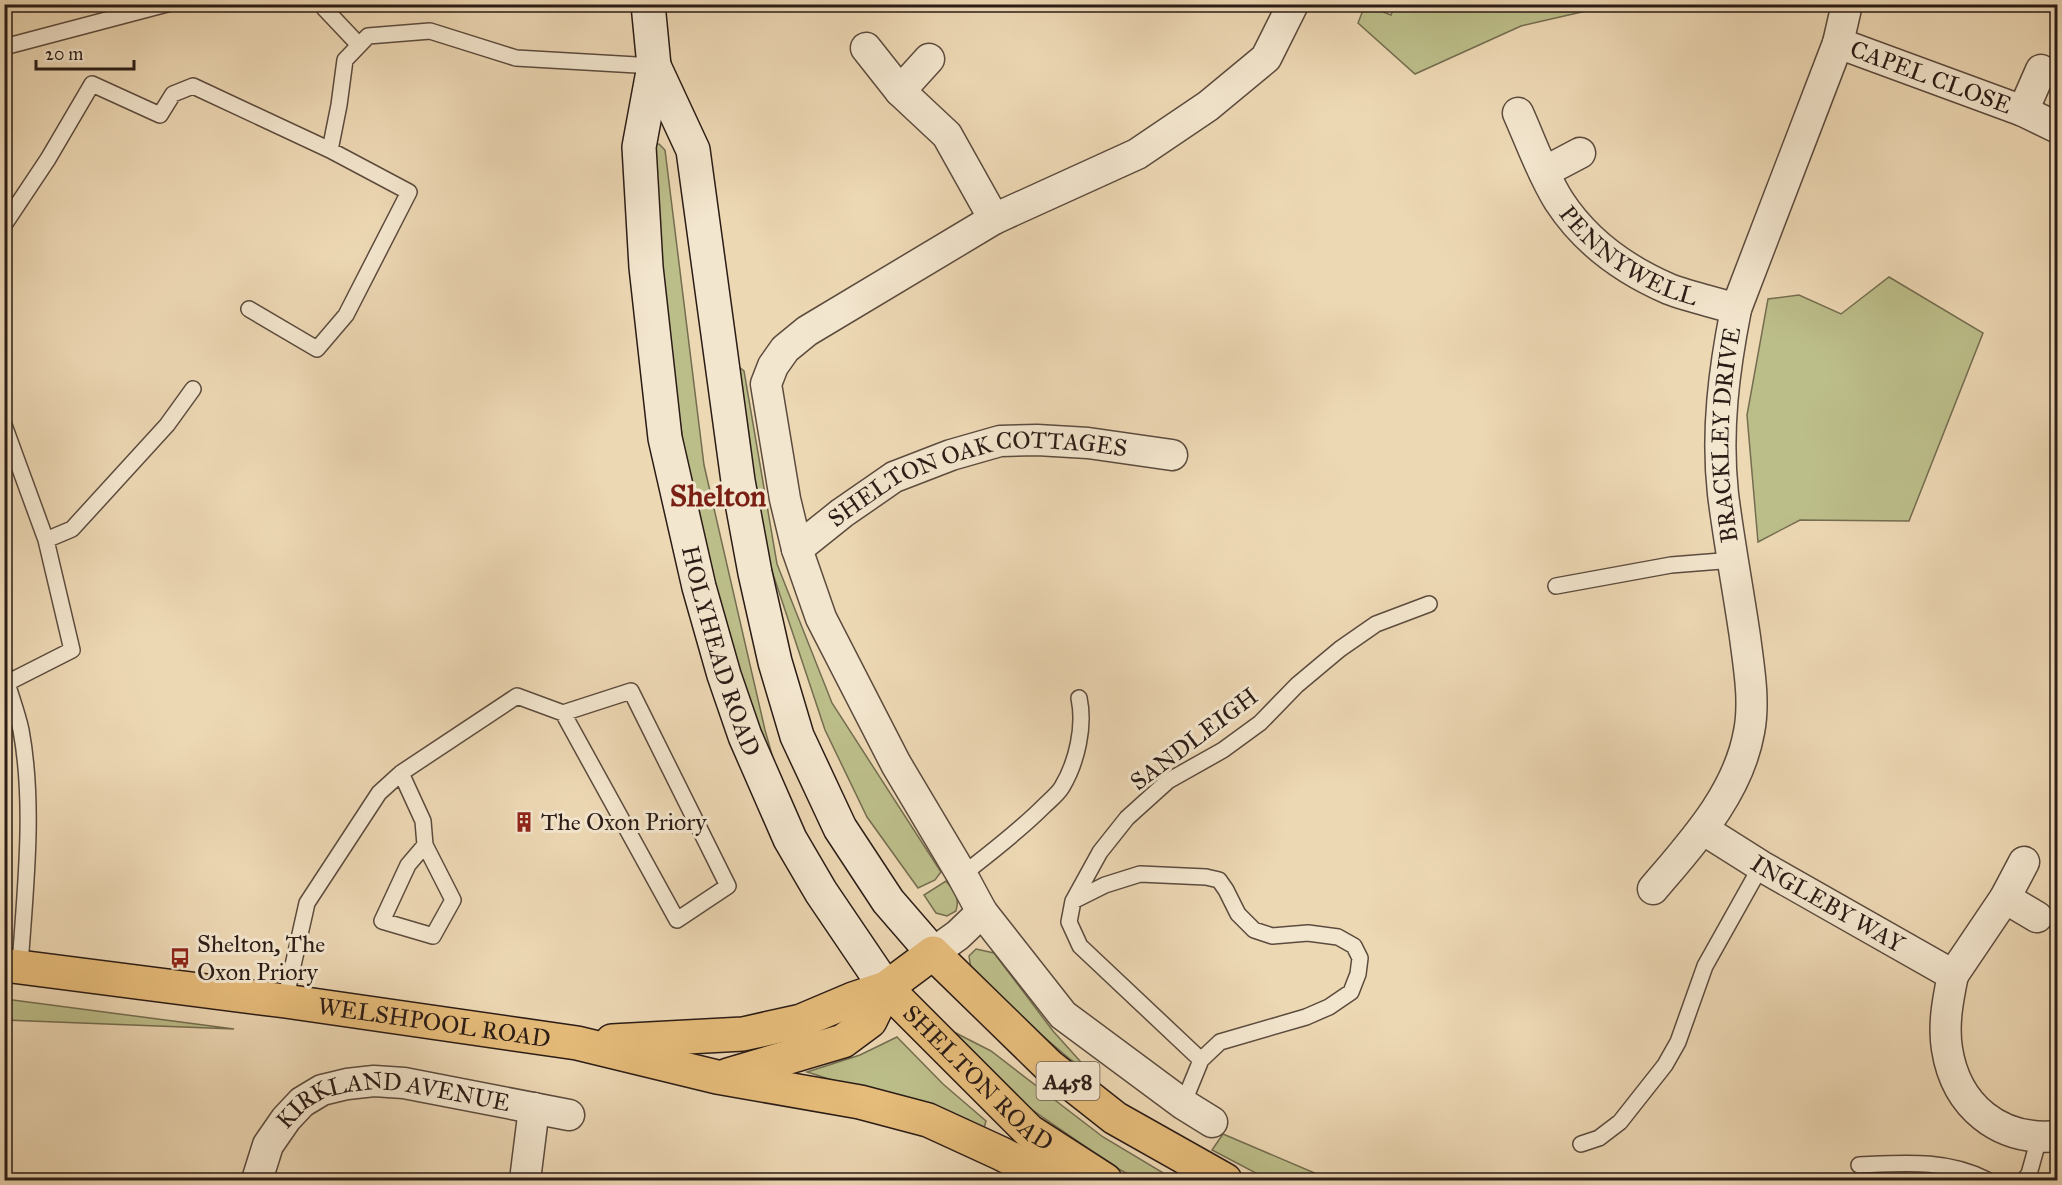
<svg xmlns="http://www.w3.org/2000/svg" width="2062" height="1185" font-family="'IM FELL Great Primer',serif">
<rect width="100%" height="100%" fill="#edd8b4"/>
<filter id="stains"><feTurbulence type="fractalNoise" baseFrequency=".00333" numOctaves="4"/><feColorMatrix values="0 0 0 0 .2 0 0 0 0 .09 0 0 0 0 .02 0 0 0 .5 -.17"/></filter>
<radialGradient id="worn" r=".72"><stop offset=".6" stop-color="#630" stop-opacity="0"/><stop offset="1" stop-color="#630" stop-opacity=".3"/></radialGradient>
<path fill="#bcbe8a" stroke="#746d50" stroke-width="1.5" d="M1395 5 1689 4V5L1586 11 1521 26 1415 74 1358 23 1365 5 1391 15Z
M654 144H659L665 150 704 465 765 730 780 783 744 703 690 493 660 276Z
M1889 277 1983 333 1909 521 1800 520 1758 542 1747 415 1768 299 1799 295 1841 314Z
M729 359 744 371 777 564 832 703 941 872 935 880 918 888 867 817 825 730 769 562Z
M946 881C955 892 960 897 956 911L947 916 936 913 924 895Z
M976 949 994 953 1053 1031 1089 1071 1071 1060 1025 1021 971 969 969 956Z
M5 999 234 1029 5 1020Z
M950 1030 991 1051 1103 1137 1175 1180H1139L1115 1167 1031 1109 949 1034Z
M897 1037 943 1084 986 1121 984 1128 807 1072 860 1055Z
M1223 1134 1331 1180H1269L1212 1150Z"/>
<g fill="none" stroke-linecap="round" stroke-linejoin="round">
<g stroke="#5c4b3e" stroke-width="18">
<path id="service" d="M324 4V8L359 45
M4 47 167 4
M330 150 339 105 345 60 368 36 430 31 516 58 654 66
M4 225 48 159 92 84 160 115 173 94 193 86 330 150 409 192 346 315 317 349 249 309
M4 425 46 540 72 529 167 425 193 389
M1556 586 1671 565 1734 560
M4 672C9 692 17 711 21 730 35 806 25 890 20 966
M7 683 72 650 46 540
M401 773 423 821 425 845 453 900 433 936 382 921 408 865 425 845
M962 875C990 853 1018 832 1043 807 1049 801 1058 794 1062 787 1077 762 1085 726 1079 698
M1073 901 1105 885 1140 874 1206 877 1219 880 1226 890 1238 914 1254 930 1272 936 1308 933 1338 937 1354 946 1360 958 1358 974 1351 992 1329 1007 1306 1017 1220 1042 1201 1060 1183 1104
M285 1001 307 903 379 793 401 773 517 696 563 713 631 691 728 886 677 920 563 713
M1201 1060 1080 946 1069 922 1073 901 1100 852 1127 818 1168 781 1223 750 1260 723 1297 685 1340 649 1376 624 1429 604
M1581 1144 1599 1138 1620 1122 1665 1065 1678 1042 1705 966 1761 866
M1859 1165C1904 1163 1947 1159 1987 1180
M2024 1180 2029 1174 2039 1138"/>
</g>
<g stroke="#5c4b3e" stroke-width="33">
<g id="minor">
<path id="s1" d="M1838 43 2023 111 2058 128"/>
<path d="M866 48 900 91 947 135 994 219"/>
<path d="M900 91 929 59"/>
<path d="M2023 111 2041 70"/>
<path id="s2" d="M1518 113C1531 142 1542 174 1559 201 1585 241 1625 270 1669 289 1690 297 1714 302 1736 309"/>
<path d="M1544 172 1580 153"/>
<path id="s3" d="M797 549 842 513 894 477 951 455 1000 441 1037 440 1088 443 1172 455"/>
<path id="s4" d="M1704 830 1761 866 1953 975C1948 999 1943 1024 1947 1049 1956 1106 1999 1142 2058 1136"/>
<path id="s5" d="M1653 889C1692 843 1738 794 1749 732 1755 702 1749 668 1745 637 1738 589 1729 542 1723 494 1716 431 1724 370 1736 309L1838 43 1847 4"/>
<path d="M2005 898 2037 917"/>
<path d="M933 953 958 935 982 912"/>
<path d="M1953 975 2005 898 2024 862"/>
<path d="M1212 1122 1183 1104 1063 1015 982 912 962 875 896 764 821 618 797 549 785 499 766 384 773 366 785 349 807 331 994 219 1137 154 1208 106 1266 58 1293 4"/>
<path id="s6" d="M257 1180 268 1145 286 1119 302 1102 322 1090 347 1084 374 1081 404 1083 569 1115"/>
<path d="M525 1180 534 1108"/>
</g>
</g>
<g stroke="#2b1c16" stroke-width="36">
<g id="secondary">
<path id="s7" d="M648 4 654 66 639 147 646 267 665 438 699 587 724 675 745 736 790 839 821 892 886 988"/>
<path d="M654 66 693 150 738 481 755 573 775 662 797 736 840 828 888 901 933 953"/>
</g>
</g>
<g stroke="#2b1c16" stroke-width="36">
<g id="primary">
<path id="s8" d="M4 965 285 1001 577 1043 717 1077 860 1102 928 1120 1002 1154 1053 1180"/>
<path id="s9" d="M886 988 1029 1131 1105 1180"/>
<path d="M612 1041 743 1034 801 1021 853 999 886 988 933 953 1049 1066 1115 1118 1225 1180"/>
<path d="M728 1075 843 1041 870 1021 886 988"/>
</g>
</g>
<use href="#service" stroke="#f3e6ce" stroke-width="15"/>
<use href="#minor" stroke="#f3e6ce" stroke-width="30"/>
<use href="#secondary" stroke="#f3e6ce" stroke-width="33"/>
<use href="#primary" stroke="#e6bc7a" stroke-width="33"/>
</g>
<defs>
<g id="building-bare" transform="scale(1.62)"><path d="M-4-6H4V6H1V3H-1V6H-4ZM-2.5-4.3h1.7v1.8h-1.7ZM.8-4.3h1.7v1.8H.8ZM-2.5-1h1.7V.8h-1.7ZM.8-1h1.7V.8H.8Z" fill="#8f2418" stroke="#f3e6ce" stroke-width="2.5" paint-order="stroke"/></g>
<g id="bus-bare" transform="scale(1.62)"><path d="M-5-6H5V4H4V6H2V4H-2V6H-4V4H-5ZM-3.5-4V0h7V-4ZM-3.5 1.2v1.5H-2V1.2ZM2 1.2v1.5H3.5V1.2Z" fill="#8f2418" stroke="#f3e6ce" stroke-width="2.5" paint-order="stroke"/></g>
</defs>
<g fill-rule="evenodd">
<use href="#building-bare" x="524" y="822"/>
<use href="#bus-bare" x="180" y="958"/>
</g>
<g text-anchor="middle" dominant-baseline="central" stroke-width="6" stroke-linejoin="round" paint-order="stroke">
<rect fill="#f3e6ce" stroke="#67594d" stroke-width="1.5" x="1036.5" y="1062" width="63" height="38" rx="4.5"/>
<g font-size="22" font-weight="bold" fill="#2b1c16">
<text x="1068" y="1081">A458</text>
</g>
<g font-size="24" fill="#2b1c16" stroke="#f3e6ce">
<text stroke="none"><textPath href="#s1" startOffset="99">CAPEL CLOSE</textPath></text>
<text stroke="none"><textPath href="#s2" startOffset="188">PENNYWELL</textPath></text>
<text stroke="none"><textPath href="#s5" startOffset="486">BRACKLEY DRIVE</textPath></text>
<text stroke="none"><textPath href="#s3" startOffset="202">SHELTON OAK COTTAGES</textPath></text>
<text stroke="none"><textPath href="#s7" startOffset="657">HOLYHEAD ROAD</textPath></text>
<text transform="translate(1194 739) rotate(-37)">SANDLEIGH</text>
<text stroke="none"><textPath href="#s4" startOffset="144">INGLEBY WAY</textPath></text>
<text stroke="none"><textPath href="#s8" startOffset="434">WELSHPOOL ROAD</textPath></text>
<text stroke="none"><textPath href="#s9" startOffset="129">SHELTON ROAD</textPath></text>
<text stroke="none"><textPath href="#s6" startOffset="183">KIRKLAND AVENUE</textPath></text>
</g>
<g font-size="24" fill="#2b1c16" stroke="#f3e6ce" text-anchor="start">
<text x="541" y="822">The Oxon Priory</text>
<text x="197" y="944">Shelton, The<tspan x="197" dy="28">Oxon Priory</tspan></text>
</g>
<g font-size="30" font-weight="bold" fill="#7a1f14" stroke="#f3e6ce">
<text x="718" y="496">Shelton</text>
</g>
</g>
<rect width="2062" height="1185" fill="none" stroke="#edd8b4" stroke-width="24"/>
<rect x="6" y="6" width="2050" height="1173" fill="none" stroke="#2b1c16" stroke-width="3"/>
<rect x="12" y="12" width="2038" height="1161" fill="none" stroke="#2b1c16" stroke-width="1.5"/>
<path d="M36 60v9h98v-9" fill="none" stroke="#2b1c16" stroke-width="3"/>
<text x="45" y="60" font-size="18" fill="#2b1c16" stroke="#f3e6ce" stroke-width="4.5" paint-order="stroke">20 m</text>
<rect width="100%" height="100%" filter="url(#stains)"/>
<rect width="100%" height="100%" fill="url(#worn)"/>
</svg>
